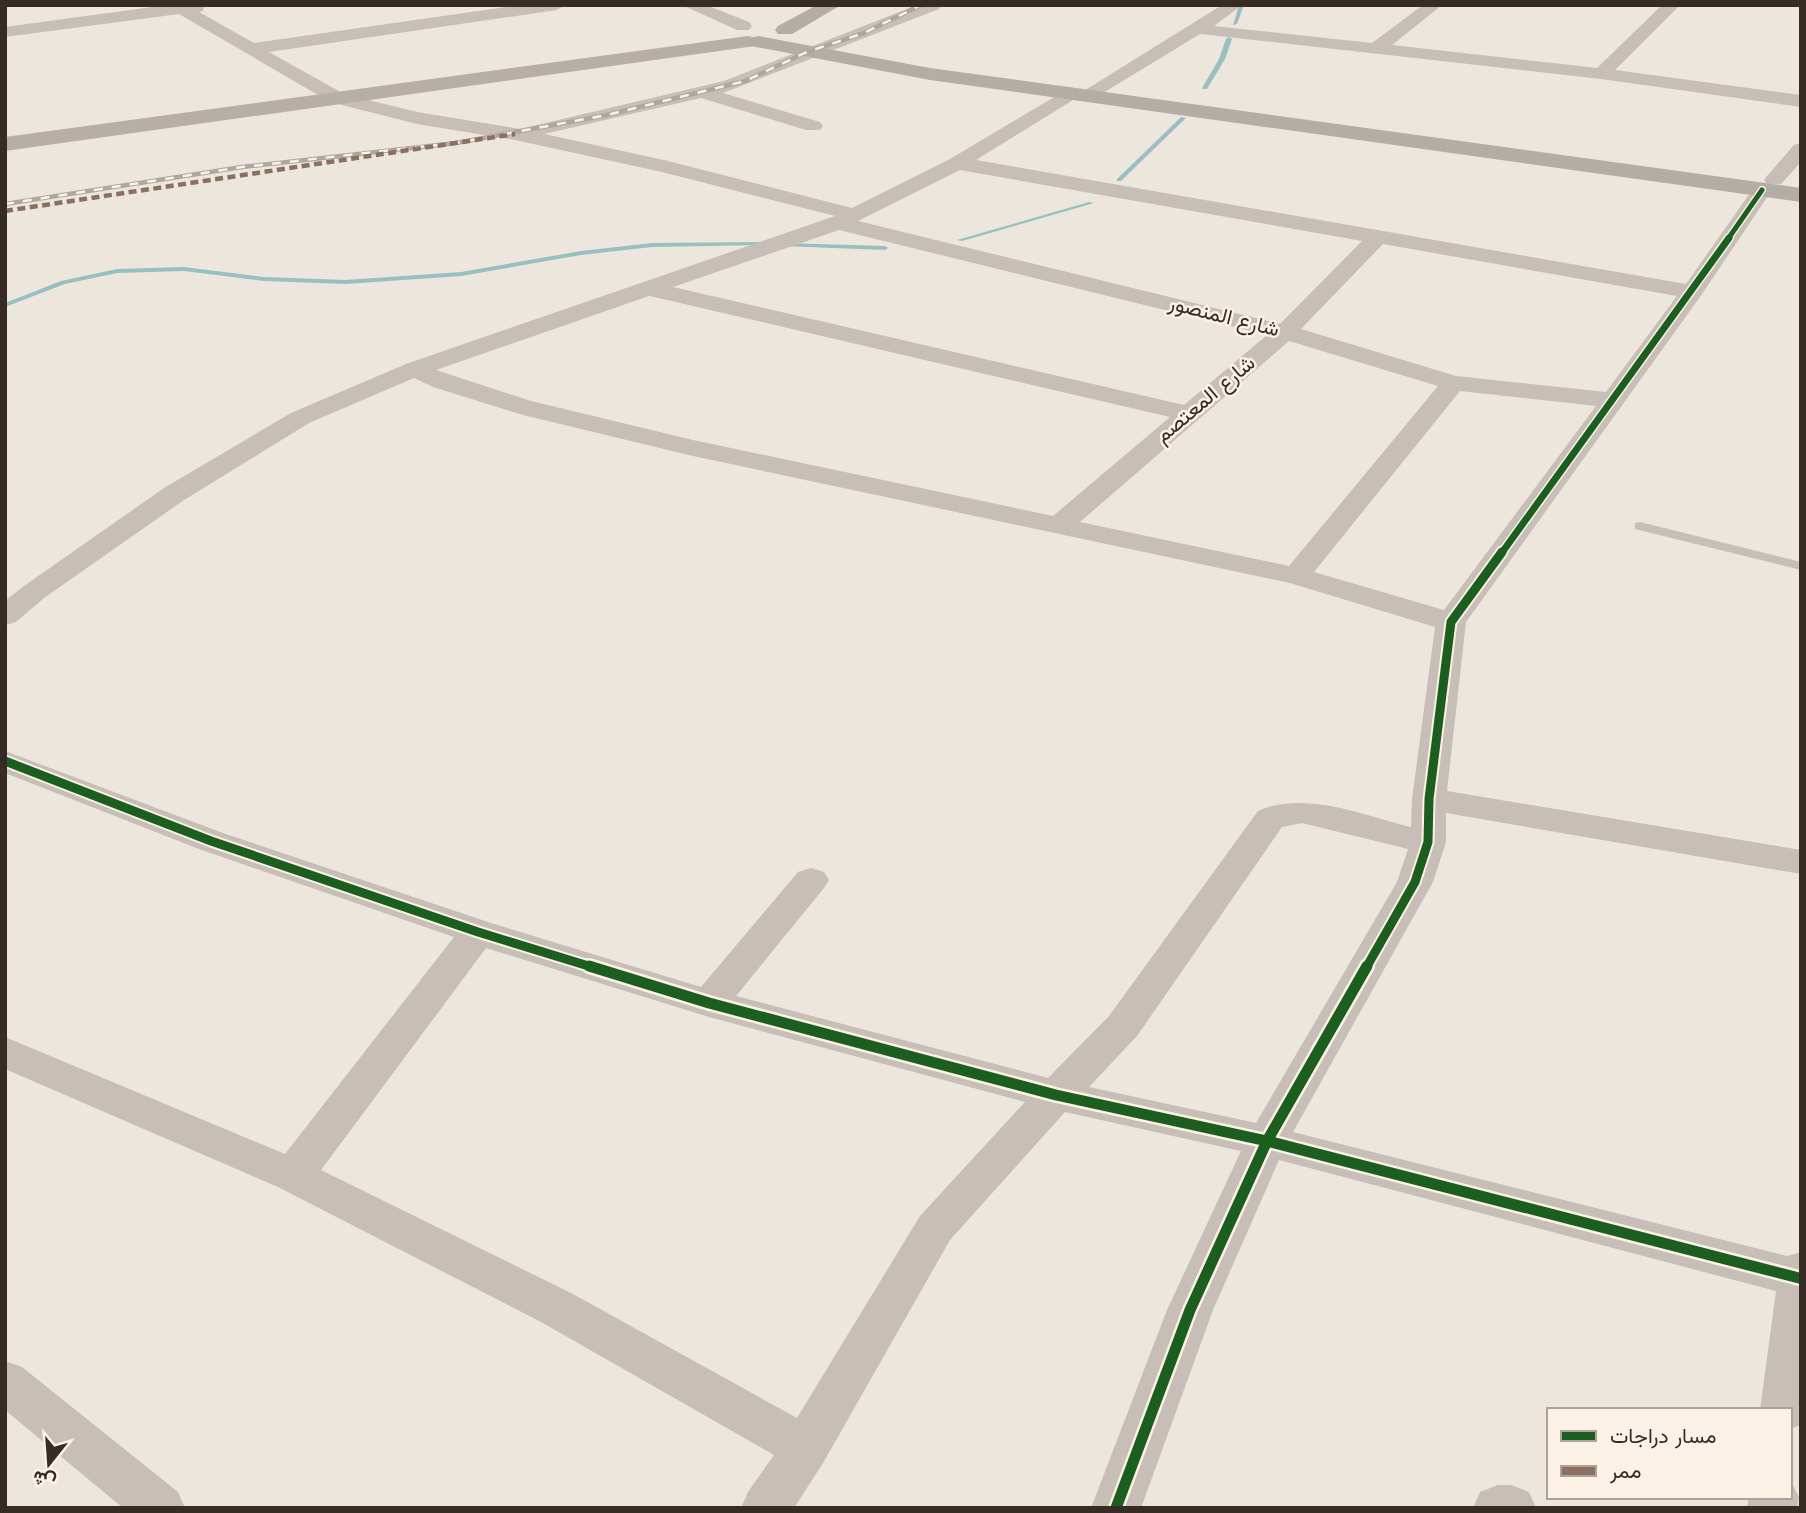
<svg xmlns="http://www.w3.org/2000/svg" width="1806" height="1513" font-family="Jost,Vazirmatn,sans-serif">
<rect width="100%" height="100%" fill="#ede6dd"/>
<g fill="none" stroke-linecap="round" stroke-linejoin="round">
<path fill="#98c0c0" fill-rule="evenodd" d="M1239 5H1244L1237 24 1233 25Z
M1229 37 1232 39 1225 59 1207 89H1203L1202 88 1219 59 1226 39Z
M1181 117 1186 118 1121 181H1117V179Z
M1089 202 1094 203 962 241 957 240Z
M766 242 768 243V245L652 247 581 255 461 276 346 284 264 281 184 271 117 273 65 284 5 307V303L61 281 117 269 184 267 264 277 346 280 461 272 581 251 652 243Z
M784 243 885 246 888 248 885 250 782 246 781 245Z"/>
<path fill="#c6beb7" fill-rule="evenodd" d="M1640 522 1801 562V570L1635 529V523Z"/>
<path fill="#c6beb7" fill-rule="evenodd" d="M167 5H204L203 11 199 12 254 43 520 5H565L557 10 269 52 344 94 417 112 520 129 724 81 917 5H941L939 9 723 93 820 122 823 126 820 130H806L701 98 544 134 664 160 852 208 950 159 1071 87 1080 93 1078 97 976 160 1686 284 1755 186H1769L1772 190 1700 297 1466 622 1447 791 1801 850V874L1446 813V842L1433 882 1293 1132 1787 1256 1801 1252V1425L1790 1429V1410H1760L1776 1291 1279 1160 1213 1310 1141 1508H1091L1167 1310 1241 1151 1065 1112 950 1240 823 1463 794 1508H741L748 1492 774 1455 541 1322 278 1187 5 1069V1037L285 1154 454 937 199 849 5 773V751L223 833 491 923 701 987 798 872 811 868 824 872 829 880 824 888 736 996 1048 1078 1109 1016 1258 811C1304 790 1363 815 1411 827L1412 799 1435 627 1290 583 693 456 523 415 433 387 414 378 309 423 184 500 44 598 16 622 5 625V601L24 586 164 488 291 413 406 364 835 216 662 172 515 140 417 124 330 102 179 14 5 37V27ZM960 170 1362 241 1280 324 858 221ZM839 230 1267 335 1184 405 673 287ZM1383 244 1677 296 1606 392 1456 376 1301 329ZM649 296H650L1170 417 1053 516 693 440 531 401 436 370ZM1289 341 1438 386 1289 566 1080 522ZM1460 391 1596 406 1444 610 1314 572ZM1302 823 1408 849 1397 882 1256 1123 1089 1087 1137 1036 1282 827ZM486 948 709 1017 1025 1102 920 1216 797 1418 573 1294 321 1170Z
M682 5H706L749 22 752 26 749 30H737Z
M1222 5H1242L1214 26 1372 43 1423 5H1442L1392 45 1597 68 1662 5H1680L1615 70 1801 95V107L1601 79 1200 34 1103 93H1089L1087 89Z
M1801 143V162L1781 184H1767L1764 180 1767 176 1794 145Z
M5 1361 22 1367 178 1492 185 1508H123L5 1410Z
M1790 1480 1799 1497 1797 1508H1747L1749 1497H1790Z
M1498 1485H1511L1529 1492 1536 1508H1473L1480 1492Z"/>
<path fill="#b6aea7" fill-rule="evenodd" d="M748 36 755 38 758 42 755 46 5 151V137Z"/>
<path fill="#b4ada6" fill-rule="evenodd" d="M817 5H841L792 34H778L775 30 778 26Z
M758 36 930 68 1801 188V202L930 80 751 46 748 42 751 38Z"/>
<g stroke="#ada7a1" stroke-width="4.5">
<path id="rail" d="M5 204 242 167 456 143 607 115 745 81 807 52 864 33 921 5"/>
</g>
<use href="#rail" stroke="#fbf1e4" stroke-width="2.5" stroke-dasharray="9" stroke-linecap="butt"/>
<path stroke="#8d6e63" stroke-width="4.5" stroke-dasharray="8 4.5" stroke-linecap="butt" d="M5 211 515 134"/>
<g stroke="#fbf1e4" stroke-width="8">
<path id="cycleway-far3" d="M1728 239 1762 190"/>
</g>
<g stroke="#fbf1e4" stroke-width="10">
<path id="cycleway-far2" d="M1501 554 1729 238"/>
</g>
<g stroke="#fbf1e4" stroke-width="13">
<path id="cycleway-far1" d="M5 761 211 841 478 932 595 968
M1366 968 1415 882 1428 842 1429 799 1451 622 1502 552"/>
</g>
<g stroke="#fbf1e4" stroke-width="16">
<path id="cycleway" d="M589 966 709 1003 1056 1095 1267 1141 1799 1278
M1116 1508 1190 1310 1267 1141 1367 966"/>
</g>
<use href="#cycleway-far3" stroke="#1b5e20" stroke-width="5"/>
<use href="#cycleway-far2" stroke="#1b5e20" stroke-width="7"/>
<use href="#cycleway-far1" stroke="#1b5e20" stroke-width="9"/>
<use href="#cycleway" stroke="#1b5e20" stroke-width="11"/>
</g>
<g text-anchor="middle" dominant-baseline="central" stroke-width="5" stroke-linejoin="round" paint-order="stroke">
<g font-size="21" fill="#362b25" stroke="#fbf1e4">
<text transform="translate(1224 316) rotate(14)">شارع المنصور</text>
<text transform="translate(1205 399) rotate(-40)">شارع المعتصم</text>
</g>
</g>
<rect width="1806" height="1513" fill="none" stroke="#362b25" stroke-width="14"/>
<rect x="1547" y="1408" width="245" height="91" fill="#fbf1e4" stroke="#aca298" stroke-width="2"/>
<rect x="1561" y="1431" width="35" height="10" fill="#1b5e20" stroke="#aca298" stroke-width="2"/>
<text x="1610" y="1443" font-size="21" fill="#362b25">مسار دراجات</text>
<rect x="1561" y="1466" width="35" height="10" fill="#8d6e63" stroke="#aca298" stroke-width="2"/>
<text x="1610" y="1478" font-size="21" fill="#362b25">ممر</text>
<g transform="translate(49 1464) rotate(197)" stroke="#fbf1e4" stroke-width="5" paint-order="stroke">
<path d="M0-5L12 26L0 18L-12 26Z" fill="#362b25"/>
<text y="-10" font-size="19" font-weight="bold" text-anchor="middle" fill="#362b25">ش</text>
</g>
</svg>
